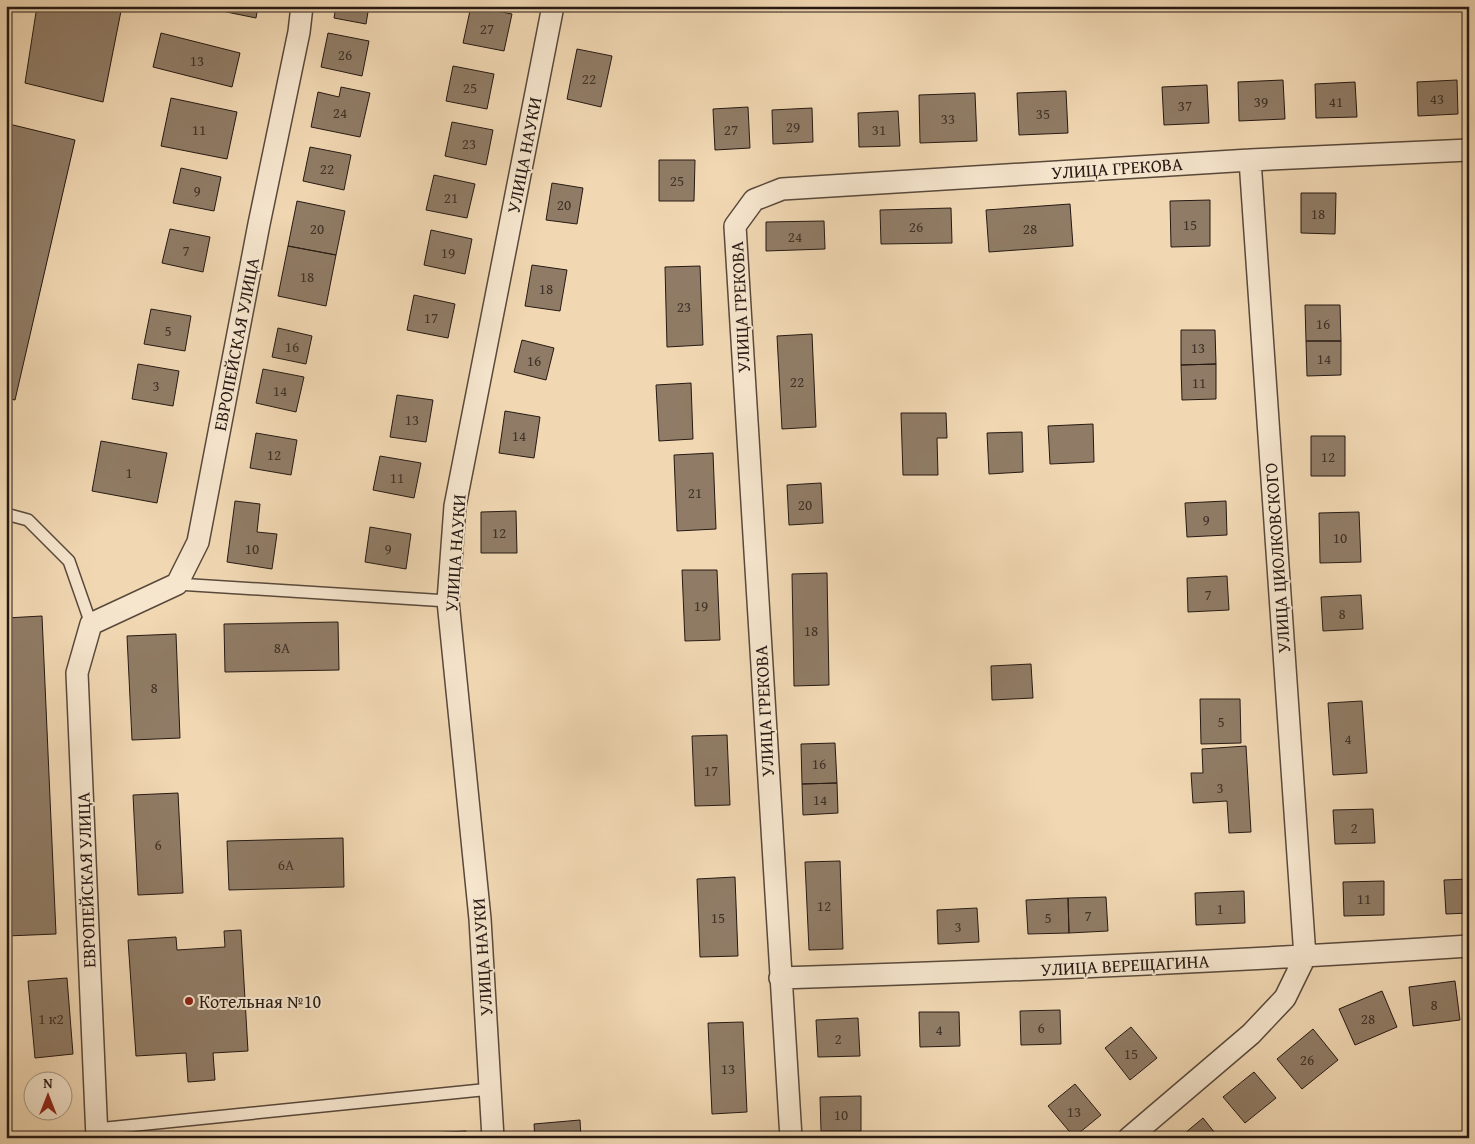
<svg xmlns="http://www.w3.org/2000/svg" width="1475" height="1144" font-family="'Gentium Book Plus',serif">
<rect width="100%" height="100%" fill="#f1d8b3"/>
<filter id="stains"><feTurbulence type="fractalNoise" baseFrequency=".004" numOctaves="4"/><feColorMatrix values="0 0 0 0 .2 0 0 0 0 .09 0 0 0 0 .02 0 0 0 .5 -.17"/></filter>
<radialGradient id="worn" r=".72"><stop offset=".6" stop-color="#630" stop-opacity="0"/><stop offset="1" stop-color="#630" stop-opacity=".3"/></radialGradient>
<path fill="#907c66" stroke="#261913" d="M37 6H122L103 102 25 83Z
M208 6H258L256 18 207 8Z
M336 6H369L366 24 334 18Z
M471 6 512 14 504 51 463 43Z
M757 6H783L782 12Z
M161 33 240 53 232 87 153 67Z
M328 33 369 41 362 76 321 67Z
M577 49 612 56 601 107 567 99Z
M453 66 494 74 487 109 446 101Z
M1283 80 1285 119 1239 121 1238 82Z
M1457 80 1458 114 1418 116 1417 82Z
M1355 82 1357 117 1316 118 1315 84Z
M1207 85 1209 123 1164 125 1162 87Z
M341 87 370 93 360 137 311 127 318 92 339 97Z
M1066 91 1068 133 1019 135 1017 93Z
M975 93 977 141 920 143 919 95Z
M171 98 237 112 227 159 161 146Z
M748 107 750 148 715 150 713 109Z
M812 108 813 142 773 144 772 110Z
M898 111 900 146 859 147 858 113Z
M452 122 493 130 486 165 445 156Z
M9 124 75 140 15 400 6 398V137Z
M310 147 351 155 344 190 303 181Z
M659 160H695L694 201H659Z
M181 168 221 177 214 211 173 203Z
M434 175 475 184 467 218 426 210Z
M552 183 583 188 577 224 546 220Z
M1301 193H1336L1335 234 1301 233Z
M1210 200V246L1171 247 1170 201Z
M297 201 345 211 336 255 288 246Z
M1070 204 1073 246 989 252 986 210Z
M951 208 952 243 881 244 880 210Z
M824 221 825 249 766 251V222Z
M170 229 210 237 203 272 162 263Z
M431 230 472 239 465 274 424 265Z
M288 246 336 255 326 306 278 296Z
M532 265 567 270 560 311 525 306Z
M700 266 703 345 667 347 665 267Z
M414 295 455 304 448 338 407 330Z
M1305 305H1340L1341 341H1306Z
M151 309 191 316 185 351 144 344Z
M278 328 312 336 306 364 272 357Z
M1181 330H1215L1216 364 1181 365Z
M812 334 816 427 782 429 777 336Z
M522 340 554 348 546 380 514 372Z
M1306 341H1341V375L1307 376Z
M138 364 179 371 173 406 132 399Z
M1216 364V399L1182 400 1181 365Z
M263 369 304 377 296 412 256 403Z
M691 383 693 439 659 441 656 385Z
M397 395 433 400 426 442 390 437Z
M505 411 540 417 534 458 499 453Z
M901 413H946L947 438H937L938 475H903Z
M1093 424 1094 462 1050 464 1048 426Z
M1022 432 1023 472 989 474 987 433Z
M256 433 297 440 291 475 250 468Z
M1311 436H1345V476H1311Z
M101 441 167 453 157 503 92 491Z
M713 453 716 529 677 531 674 455Z
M380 456 421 463 414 498 373 490Z
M821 483 823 523 789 525 787 485Z
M235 501 260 504 257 532 277 534 272 569 227 562Z
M1226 501 1227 535 1187 537 1185 503Z
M516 511 517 553H481V512Z
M1359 512 1361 562 1320 563 1319 513Z
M370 527 411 534 406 569 365 562Z
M1467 543H1469V570H1467Z
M682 570H717L720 640 685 641Z
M827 573 829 685 794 686 792 574Z
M1227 576 1229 610 1188 612 1187 578Z
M1361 595 1363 629 1323 631 1321 597Z
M42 616 56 934 6 936V618Z
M338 622 339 670 225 672 224 624Z
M176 634 180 738 132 740 127 636Z
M1031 664 1033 698 992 700 991 666Z
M1200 699H1240L1241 743 1201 744Z
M1362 701 1367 773 1333 775 1328 703Z
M727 735 730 805 695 806 692 736Z
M835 743 837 783 802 784 801 744Z
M1246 746 1251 832 1229 833 1227 801 1193 803 1191 773H1203L1202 749Z
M837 783 838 813 803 815 802 784Z
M178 793 183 893 138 895 133 795Z
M1373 809 1375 843 1335 844 1333 810Z
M343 838 344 887 229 890 227 841Z
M840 861 843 949 809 950 805 862Z
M735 877 738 956 700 957 697 879Z
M1469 879V913L1446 914 1444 880Z
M1384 881V915L1344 916 1343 882Z
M1244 891 1245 923 1196 925 1195 893Z
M1106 897 1108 931 1069 933 1068 898Z
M1068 898 1069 933 1028 934 1026 900Z
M977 908 979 942 938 944 937 910Z
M241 930 248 1051 213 1053 215 1080 188 1082 186 1053 136 1056 128 940 176 937 177 950 225 947 224 931Z
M67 978 73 1054 35 1058 28 981Z
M1455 981 1460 1020 1413 1026 1409 987Z
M1382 991 1397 1027 1355 1045 1339 1009Z
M1060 1010 1061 1044 1021 1045 1020 1011Z
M919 1012H959L960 1046 920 1047Z
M858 1018 860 1056 818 1057 816 1020Z
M743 1022 747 1112 712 1114 708 1023Z
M1131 1027 1157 1058 1130 1080 1105 1048Z
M1313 1029 1338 1060 1302 1089 1277 1059Z
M1254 1072 1276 1098 1245 1123 1223 1097Z
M1075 1084 1101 1115 1074 1137 1048 1106Z
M861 1096V1131H821L820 1097Z
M1203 1118 1219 1138H1179Z
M580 1120 581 1138H535L534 1124Z
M466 1131V1138H413L412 1134Z"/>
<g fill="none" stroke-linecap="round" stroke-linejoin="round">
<g stroke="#59493b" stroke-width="14">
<path id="lane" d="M6 514 28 520 69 561 91 624
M177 584 448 601
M97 1129 491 1089"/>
</g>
<g stroke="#59493b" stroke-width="24">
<path id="street" d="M780 978C1010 971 1239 961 1469 946
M97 1138 77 673 91 624 177 584 198 542 259 224 299 32 302 6
M493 1138 480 919 448 601 455 506 553 6
M791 1138 735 226 754 200 782 189 1250 160 1469 150
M1129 1138 1251 1034 1285 998 1305 957 1250 160"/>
</g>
<use href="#lane" stroke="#f6e6ce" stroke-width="11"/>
<use href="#street" stroke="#f6e6ce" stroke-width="21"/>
</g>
<circle fill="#8f2418" stroke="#f6e6ce" stroke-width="2" cx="189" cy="1001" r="5"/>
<g text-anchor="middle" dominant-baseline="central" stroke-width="4" stroke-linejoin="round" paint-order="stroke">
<g font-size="15" fill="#403228">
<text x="487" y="28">27</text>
<text x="345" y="54">26</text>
<text x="197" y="60">13</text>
<text x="589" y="78">22</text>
<text x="470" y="87">25</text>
<text x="1437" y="98">43</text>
<text x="1261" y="101">39</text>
<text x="1336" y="101">41</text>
<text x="1185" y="105">37</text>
<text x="340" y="112">24</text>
<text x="1043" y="113">35</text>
<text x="948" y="118">33</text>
<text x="793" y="126">29</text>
<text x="199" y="129">11</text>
<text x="731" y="129">27</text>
<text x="879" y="129">31</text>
<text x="469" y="143">23</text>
<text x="327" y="168">22</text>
<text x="677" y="180">25</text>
<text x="197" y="190">9</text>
<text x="451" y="197">21</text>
<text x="564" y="204">20</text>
<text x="1318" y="213">18</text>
<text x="1190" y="224">15</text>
<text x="916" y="226">26</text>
<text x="317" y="228">20</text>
<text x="1030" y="228">28</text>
<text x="795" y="236">24</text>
<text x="186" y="250">7</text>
<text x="448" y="252">19</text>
<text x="307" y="276">18</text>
<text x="546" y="288">18</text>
<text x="684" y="306">23</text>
<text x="431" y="317">17</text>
<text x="1323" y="323">16</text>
<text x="168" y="330">5</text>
<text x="292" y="346">16</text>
<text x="1198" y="347">13</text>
<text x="1324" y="358">14</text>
<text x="534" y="360">16</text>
<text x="797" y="381">22</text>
<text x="1199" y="382">11</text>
<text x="156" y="385">3</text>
<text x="280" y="390">14</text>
<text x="412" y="419">13</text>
<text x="519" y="435">14</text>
<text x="274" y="454">12</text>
<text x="1328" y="456">12</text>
<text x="129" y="472">1</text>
<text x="397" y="477">11</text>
<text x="695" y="492">21</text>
<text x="805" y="504">20</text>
<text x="1206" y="519">9</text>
<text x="499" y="532">12</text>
<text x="1340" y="537">10</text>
<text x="252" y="548">10</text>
<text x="388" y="548">9</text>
<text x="1208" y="594">7</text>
<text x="701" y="605">19</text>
<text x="1342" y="613">8</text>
<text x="811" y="630">18</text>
<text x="282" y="647">8А</text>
<text x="154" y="687">8</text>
<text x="1221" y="721">5</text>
<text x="1348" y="738">4</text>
<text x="819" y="763">16</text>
<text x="711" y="770">17</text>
<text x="1220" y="787">3</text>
<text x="820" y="799">14</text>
<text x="1354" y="827">2</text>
<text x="158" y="844">6</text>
<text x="286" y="864">6А</text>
<text x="1364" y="898">11</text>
<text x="824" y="905">12</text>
<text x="1220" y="908">1</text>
<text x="1088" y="915">7</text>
<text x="718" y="917">15</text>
<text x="1048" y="917">5</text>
<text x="958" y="926">3</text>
<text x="1434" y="1004">8</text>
<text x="51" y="1018">1 к2</text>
<text x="1368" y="1018">28</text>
<text x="1041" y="1027">6</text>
<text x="939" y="1029">4</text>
<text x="838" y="1038">2</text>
<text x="1131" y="1053">15</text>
<text x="1307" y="1059">26</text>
<text x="728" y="1068">13</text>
<text x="1074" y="1111">13</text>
<text x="841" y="1114">10</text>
</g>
<g font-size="18" fill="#261913" stroke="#f6e6ce">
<text transform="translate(524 155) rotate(-79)">УЛИЦА НАУКИ</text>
<text transform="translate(1117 168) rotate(-4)">УЛИЦА ГРЕКОВА</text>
<text transform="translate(740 307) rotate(-93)">УЛИЦА ГРЕКОВА</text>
<text transform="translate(236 344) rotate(-79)">ЕВРОПЕЙСКАЯ УЛИЦА</text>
<text transform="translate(455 553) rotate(-86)">УЛИЦА НАУКИ</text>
<text transform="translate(1277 558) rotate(-94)">УЛИЦА ЦИОЛКОВСКОГО</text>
<text transform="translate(764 711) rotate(-93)">УЛИЦА ГРЕКОВА</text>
<text transform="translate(86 880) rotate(-92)">ЕВРОПЕЙСКАЯ УЛИЦА</text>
<text transform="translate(482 957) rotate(-94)">УЛИЦА НАУКИ</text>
<text transform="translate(1125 965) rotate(-3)">УЛИЦА ВЕРЕЩАГИНА</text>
</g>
<g font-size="18" fill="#261913" stroke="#f6e6ce" text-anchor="start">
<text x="199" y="1001">Котельная №10</text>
</g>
</g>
<rect width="1475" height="1144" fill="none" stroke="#f1d8b3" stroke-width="25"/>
<rect x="8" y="8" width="1460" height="1129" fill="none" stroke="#261913" stroke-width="2.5"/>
<rect x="12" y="12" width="1450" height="1119" fill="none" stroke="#261913"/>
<g transform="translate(48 1096)"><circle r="24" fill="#f6e6ce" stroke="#a39483"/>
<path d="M0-4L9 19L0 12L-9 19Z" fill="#8f2418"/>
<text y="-8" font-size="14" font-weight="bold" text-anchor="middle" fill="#261913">N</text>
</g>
<rect width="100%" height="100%" filter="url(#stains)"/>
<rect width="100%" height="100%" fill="url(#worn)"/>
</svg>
